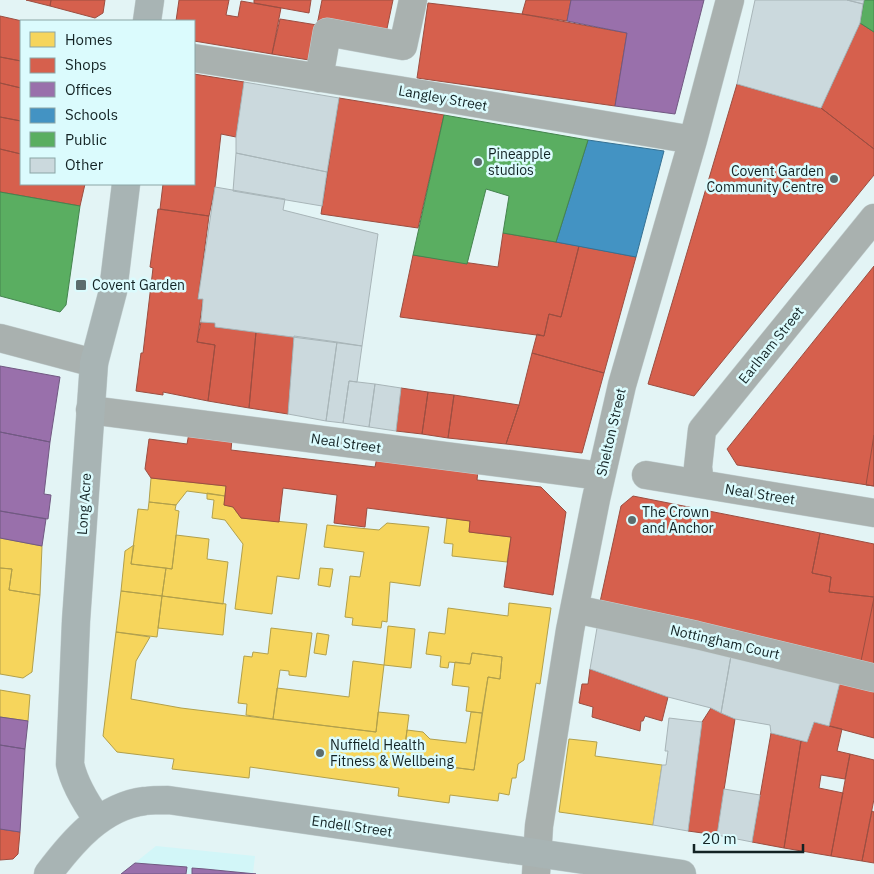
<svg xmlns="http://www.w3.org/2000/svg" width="874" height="874" font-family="'IBM Plex Sans',sans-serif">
<rect width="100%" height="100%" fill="#e3f4f5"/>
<path fill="#d2f6f8" d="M156 846 255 856 253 873 260 874H121Z"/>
<path fill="#f6d55c" stroke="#b2a04b" d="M151 478 226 486 225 496 187 491 176 505 149 502Z
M207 493 225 496 224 505 233 507 241 518 307 524 299 579 277 576 272 614 235 609 243 544 225 520 212 518 214 500 207 499Z
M149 502 176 505 175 510 179 511 172 569 131 564 138 509 148 510Z
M447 518 470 521 469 532 511 537 507 562 452 556 453 544 444 543Z
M387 523 429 527 420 586 390 582 387 622 382 621 381 628 352 625 353 618 345 617 350 576 360 577 364 552 324 547 327 525 379 530Z
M176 535 209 539 207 559 228 562 223 604 162 596 166 568 172 569Z
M0 538 42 546 40 595 9 590 12 569 0 568Z
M134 545 131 564 166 568 162 596 121 591 125 551Z
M0 568 12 569 9 590 40 595 32 672 23 678 0 674Z
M320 568 333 569 330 587 318 585Z
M121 591 162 596 157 637 116 632Z
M162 596 226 604 223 635 158 628Z
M509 603 551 608 540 684 536 683 524 760 518 764 516 778H512L509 795 499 793 498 801 450 795 449 803 398 796 399 788 250 767 249 778 172 769 174 759 117 752 103 736 116 632 150 637 136 661 131 699 181 708 376 732 378 712 409 715 403 761 474 770 488 677 500 679 502 657 472 653 470 664 449 662 448 668 440 667 441 656 426 654 429 632 445 634 448 608 508 616Z
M388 626 415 629 411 668 384 665Z
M271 628 312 633 306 677 289 675V671L280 670 273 719 246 715 247 704 238 703 244 656 252 657 253 652 268 654Z
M317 633 329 635 326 655 314 653Z
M472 653 502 657 500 679 488 677 482 713 466 711 469 687 452 685 455 662 470 664Z
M353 661 384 665 376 732 273 719 277 688 349 697Z
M0 690 30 695 28 721 0 717Z
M471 712 482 713 474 770 403 761 407 730 423 732 430 739 466 743Z
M569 739 597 742 595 756 662 765 653 825 559 812Z"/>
<path fill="#d6604d" stroke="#9c4e41" d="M26 0H51L50 6Z
M51 0H105L103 13 95 18 50 6Z
M179 0H229L226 15 238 17 241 1 281 8 272 54 194 41V21H176Z
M254 0H311L309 13 254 3Z
M322 0H393L385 38 317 25Z
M526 0H571L567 21 522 14Z
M428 3 522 14 627 33 615 106 417 78Z
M0 16 22 21 21 61 0 57Z
M280 19 317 25 309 60 272 54Z
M860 23 874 32V149L821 108Z
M0 57 21 61V88L0 83Z
M194 74 244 82 236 137 221 134 215 187 209 216 160 209 163 184H194Z
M0 83 21 88V121L0 117Z
M737 84 821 108 874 149V175L694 396 648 384Z
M339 98 444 115 418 228 321 214Z
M0 117 21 121V154L0 149Z
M0 149 21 154V184H85L80 206 0 192Z
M158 209 209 216 198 299H203L197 342 215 345 208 401 163 392V395L136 391 141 353H143L153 268 150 267Z
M503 233 579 246 561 317 549 314 544 336 400 317 413 255 498 267Z
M579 246 636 257 604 373 532 353 537 334 544 336 549 314 561 317Z
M874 266V486L737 465 727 449Z
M201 322 215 323V327L256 332 249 408 208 401 215 345 197 342Z
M256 332 294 336 288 414 249 408Z
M532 353 604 373 582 453 506 444 519 405Z
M401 388 428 392 422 434 396 431Z
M428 392 454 395 448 438 422 434Z
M454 395 519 405 506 444 448 438Z
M189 433 232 439 231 450 375 467 377 457 478 470 477 480 541 487 566 512 553 595 504 587 511 537 469 532 470 521 367 508 365 527 334 523 337 495 283 488 279 522 241 518 233 507 224 505 226 486 151 478 145 469 149 439 187 444Z
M874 435V486L866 485Z
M633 496 820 533 812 573 831 577 829 592 874 597V664L600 602 621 506Z
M820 533 874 544V597L829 592 831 577 812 573Z
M874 598V664L861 661Z
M590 669 668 697 662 721 645 716 643 721H641L640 731 592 717 593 707 579 703 582 684H588Z
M841 678 874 686V738L829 726Z
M711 708 735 719 717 835 688 831 702 722Z
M814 722 842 729 837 751 850 754 845 779 821 775 819 788 843 793 831 856 784 848 801 741 807 742Z
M771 733 801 741 784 848 752 842Z
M850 754 874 760V799L862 861 831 856Z
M872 811 874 812V863L862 861Z
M0 829 20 832 18 854 13 859 0 860Z"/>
<path fill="#9970ab" stroke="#715982" d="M571 0H704L675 114 615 106 627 33 567 21Z
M0 366 60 377 50 442 0 432Z
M0 432 50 442 44 494 51 495 48 519 0 511Z
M0 511 46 519 42 546 0 538Z
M0 717 28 721 25 749 0 745Z
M0 745 25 749 20 832 0 829Z
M135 863 187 867 186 874H121Z
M192 868 205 869 256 874H192Z"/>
<path fill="#4393c3" stroke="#357193" d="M588 140 664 151 636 257 556 242Z"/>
<path fill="#5aae61" stroke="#45844f" d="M864 0H874V32L860 23Z
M444 115 588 140 556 242 503 233 509 196 486 189 467 264 413 255Z
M0 192 80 206 66 305 60 312 0 296Z"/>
<path fill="#cbd9dd" stroke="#a8b5b8" d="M755 0H847L863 4 860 23 821 108 737 84Z
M847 0H864L863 4Z
M244 82 339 98 327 172 236 153V137Z
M236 153 327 172 322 206 233 191Z
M215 187 285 199 283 210 378 234 362 346 215 327V323L201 322 203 299H198Z
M294 336 337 342 326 421 288 414Z
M337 342 362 346 357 382 349 381 343 423 326 421Z
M349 381 375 384 369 427 343 423Z
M375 384 401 388 396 431 369 427Z
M598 622 732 650 721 713 711 708 668 697 590 669Z
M732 650 841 678 829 726 814 722 807 742 771 733 770 725 735 719 721 713Z
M669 718 702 722 688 831 653 825 662 765H666L668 751H665Z
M724 789 760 795 752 842 717 835Z"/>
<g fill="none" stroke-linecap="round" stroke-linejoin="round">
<g stroke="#c3d1d2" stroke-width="29">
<path id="minor" d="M194 58 398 90 693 140
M319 78 327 32 403 46 413 0
M0 338 94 363
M90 410 601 476
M646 475 874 513
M700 484 698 467 702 430 874 218
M575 609 696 635 874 678
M536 874 539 826 570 630 596 499 622 385 693 140 730 0"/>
</g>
<g stroke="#c3d1d2" stroke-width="29">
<path id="major" d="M147 21 150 0
M98 820C86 803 74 784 70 764L76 621 94 363 113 291 126 184
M48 874C72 842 102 806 145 801 152 800 160 800 168 800L682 874"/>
</g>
<use href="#minor" stroke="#a9b1af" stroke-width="28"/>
<use href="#major" stroke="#a8b4b4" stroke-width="28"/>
</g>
<g fill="#5c6c6d" stroke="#dbfbfd" stroke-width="2">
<circle cx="478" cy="162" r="5"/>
<circle cx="834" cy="179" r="5"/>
<rect x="75" y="279" width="12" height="12" rx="2.5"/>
<circle cx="632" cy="520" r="5"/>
<circle cx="320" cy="753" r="5"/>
</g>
<g text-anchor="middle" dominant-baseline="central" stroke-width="5" stroke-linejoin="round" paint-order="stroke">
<g font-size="14" fill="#132324" stroke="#dbfbfd">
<text transform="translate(443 98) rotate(10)">Langley Street</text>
<text transform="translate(771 345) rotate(-51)">Earlham Street</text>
<text transform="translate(611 432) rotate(-77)">Shelton Street</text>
<text transform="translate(346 443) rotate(8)">Neal Street</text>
<text transform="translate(760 494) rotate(9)">Neal Street</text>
<text transform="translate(84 504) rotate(-86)">Long Acre</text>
<text transform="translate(725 642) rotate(13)">Nottingham Court</text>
<text transform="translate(352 826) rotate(8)">Endell Street</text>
</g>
<g font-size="14" fill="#132324" stroke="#dbfbfd" text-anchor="start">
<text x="488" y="154">Pineapple<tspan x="488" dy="16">studios</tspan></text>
<text x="824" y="171" text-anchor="end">Covent Garden<tspan x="824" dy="16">Community Centre</tspan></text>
<text x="92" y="285">Covent Garden</text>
<text x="642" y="512">The Crown<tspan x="642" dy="16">and Anchor</tspan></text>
<text x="330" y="745">Nuffield Health<tspan x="330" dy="16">Fitness &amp; Wellbeing</tspan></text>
</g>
</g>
<rect x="20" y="20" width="175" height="165" fill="#dbfbfd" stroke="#8ba5a6"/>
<rect x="30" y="32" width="25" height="15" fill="#f6d55c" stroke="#8ba5a6"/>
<text x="65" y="45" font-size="15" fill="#132324">Homes</text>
<rect x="30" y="58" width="25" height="15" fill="#d6604d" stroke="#8ba5a6"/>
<text x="65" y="70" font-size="15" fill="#132324">Shops</text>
<rect x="30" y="82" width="25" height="15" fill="#9970ab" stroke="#8ba5a6"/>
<text x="65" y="95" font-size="15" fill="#132324">Offices</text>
<rect x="30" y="108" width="25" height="15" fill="#4393c3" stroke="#8ba5a6"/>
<text x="65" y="120" font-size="15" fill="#132324">Schools</text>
<rect x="30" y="132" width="25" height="15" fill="#5aae61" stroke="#8ba5a6"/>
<text x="65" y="145" font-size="15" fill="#132324">Public</text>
<rect x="30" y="158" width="25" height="15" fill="#cbd9dd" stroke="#8ba5a6"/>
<text x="65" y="170" font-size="15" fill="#132324">Other</text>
<path d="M694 844v8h109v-8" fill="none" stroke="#132324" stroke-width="2.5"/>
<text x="702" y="844" font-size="15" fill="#132324" stroke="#dbfbfd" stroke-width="4" paint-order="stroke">20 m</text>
</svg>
